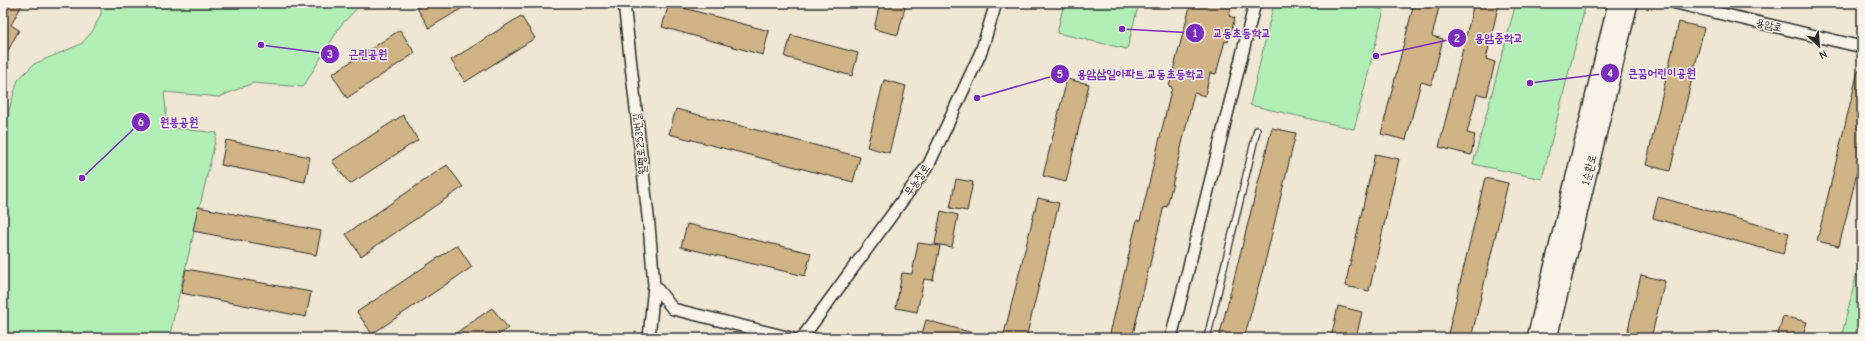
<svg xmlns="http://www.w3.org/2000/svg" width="1865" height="341" font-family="'Comic Neue','Poor Story',sans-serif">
<rect width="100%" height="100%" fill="#efe6d4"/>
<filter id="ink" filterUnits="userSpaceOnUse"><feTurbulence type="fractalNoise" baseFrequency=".025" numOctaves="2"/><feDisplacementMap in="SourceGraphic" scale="8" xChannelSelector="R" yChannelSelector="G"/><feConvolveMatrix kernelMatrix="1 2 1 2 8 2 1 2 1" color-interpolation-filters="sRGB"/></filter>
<g filter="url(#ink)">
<path fill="#b1efb6" stroke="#6e8d70" d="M101 3H362L341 25 303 87 253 83 219 97 164 92 166 110 165 127 217 133 169 338H3V140L9 110 18 80 34 64 81 44 92 32 101 14Z
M1064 3H1139L1127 49 1057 33Z
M1274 3H1351L1384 10 1354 129 1250 105Z
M1516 3H1586L1542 179 1473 164Z
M1862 252V338H1841Z"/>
<path fill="#d0b485" stroke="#2b2b2b" d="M3 3H23L11 25 19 30 3 60Z
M414 3H471L429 28Z
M880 3H906L898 35 874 29Z
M1191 3H1232L1229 16 1235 18 1228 42 1225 41 1216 74 1210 73 1205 96 1194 93 1167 207 1164 206 1132 338H1109L1137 220 1140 221 1172 87 1169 86Z
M1414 3H1440L1432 36 1443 39 1431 85 1421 82 1406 140 1381 134Z
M1474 3H1499L1486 59 1495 62 1487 96 1477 94 1467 133 1475 135 1471 155 1439 147Z
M669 4 769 31 763 55 662 27Z
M521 16 535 38 465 82 451 60Z
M1679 22 1704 28 1670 171 1646 165Z
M400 30 415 53 347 98 332 74Z
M791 35 858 53 852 76 785 57Z
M1858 71H1862V153L1839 246 1817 241Z
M1067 79 1089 84 1066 182 1043 176Z
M884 80 906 86 889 153 867 147Z
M676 109 860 157 853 182 669 134Z
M403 115 418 140 350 184 332 161Z
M1272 128 1296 133 1265 262 1244 338H1219Z
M226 140 310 157 305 182 221 165Z
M1375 154 1399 159 1369 291 1345 286Z
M447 165 463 187 361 256 346 234Z
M1485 178 1508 183 1476 318 1471 338H1447Z
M956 179 973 182 967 211 950 208Z
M1658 197 1789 233 1783 254 1653 218Z
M1038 198 1059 203 1026 338H1003Z
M198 207 321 231 316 255 193 231Z
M941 211 958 215 952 247 935 244Z
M687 224 811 253 805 276 681 247Z
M918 243 940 246 933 280 924 279 917 312 896 308 902 273 912 274Z
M457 245 472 267 372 334 357 312Z
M186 269 311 292 306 317 181 293Z
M1641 275 1665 281 1651 338H1626Z
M1338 306 1362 312 1356 338H1331Z
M492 308 508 328 494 338H449Z
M1783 316 1807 322 1802 338H1777Z
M926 320 980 335 979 338H921Z"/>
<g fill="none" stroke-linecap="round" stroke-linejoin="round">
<g stroke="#2b2b2b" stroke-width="8">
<path id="lane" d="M1207 338 1257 130"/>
</g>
<g stroke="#2b2b2b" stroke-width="14">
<path id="street" d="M624 3 649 225 654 285 649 338
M1676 3 1862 47
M654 285 673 309 791 338
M802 338 929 164 981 52 996 3
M1171 338 1255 3"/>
</g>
<g stroke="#2b2b2b" stroke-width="18">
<path id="secondary" d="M1535 338 1616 3
M1549 338 1630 3"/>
</g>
<use href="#lane" stroke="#f7f3e8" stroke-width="5.5"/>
<use href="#street" stroke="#f7f3e8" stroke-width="11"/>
<use href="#secondary" stroke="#f7f3e8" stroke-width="15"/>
</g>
</g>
<g text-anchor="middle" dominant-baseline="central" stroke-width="3" stroke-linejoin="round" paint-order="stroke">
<g font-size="11" fill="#2b2b2b" stroke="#f7f3e8">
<text transform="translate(1769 25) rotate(13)">용암로</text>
<text transform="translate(640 144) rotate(-96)">월평로253번길</text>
<text transform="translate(1589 170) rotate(-76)">1순환로</text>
<text transform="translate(917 180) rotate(-55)">무농정로</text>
</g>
</g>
<path fill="none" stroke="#7b2cbf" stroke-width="1.5" d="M1122 29L1195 33M1376 56L1457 38M261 45L330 54M1530 83L1610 73M977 98L1060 74M82 178L141 122"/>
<g fill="#7b2cbf" stroke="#f7f3e8" stroke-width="1.5">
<circle cx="1122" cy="29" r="4"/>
<circle cx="1376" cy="56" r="4"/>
<circle cx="261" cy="45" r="4"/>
<circle cx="1530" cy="83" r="4"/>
<circle cx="977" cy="98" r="4"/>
<circle cx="82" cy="178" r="4"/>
<circle cx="1195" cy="33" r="10"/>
<circle cx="1457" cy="38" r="10"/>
<circle cx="330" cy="54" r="10"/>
<circle cx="1610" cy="73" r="10"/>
<circle cx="1060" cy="74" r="10"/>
<circle cx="141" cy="122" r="10"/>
</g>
<g font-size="12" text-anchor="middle" font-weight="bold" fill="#fff">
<text x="1195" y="37">1</text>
<text x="1457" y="42">2</text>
<text x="330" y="58">3</text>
<text x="1610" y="77">4</text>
<text x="1060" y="78">5</text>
<text x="141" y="126">6</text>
</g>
<g font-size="12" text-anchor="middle" font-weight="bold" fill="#7b2cbf" stroke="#f7f3e8" stroke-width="3" stroke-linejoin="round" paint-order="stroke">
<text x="1242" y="37">교동초등학교</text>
<text x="1499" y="42">용암중학교</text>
<text x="368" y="58">근린공원</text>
<text x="1662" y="77">큰꿈어린이공원</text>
<text x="1141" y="78">용암삼일아파트.교동초등학교</text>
<text x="179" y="126">원봉공원</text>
</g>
<rect width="1865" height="341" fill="none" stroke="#f7f3e8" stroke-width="16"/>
<rect x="8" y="8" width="1849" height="325" fill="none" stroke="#2b2b2b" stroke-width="1.5" filter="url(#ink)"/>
<g transform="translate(1819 46) rotate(154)" stroke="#f7f3e8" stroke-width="3" paint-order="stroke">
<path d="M0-3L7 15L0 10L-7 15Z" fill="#2b2b2b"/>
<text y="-6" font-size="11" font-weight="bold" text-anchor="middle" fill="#2b2b2b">N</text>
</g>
</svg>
